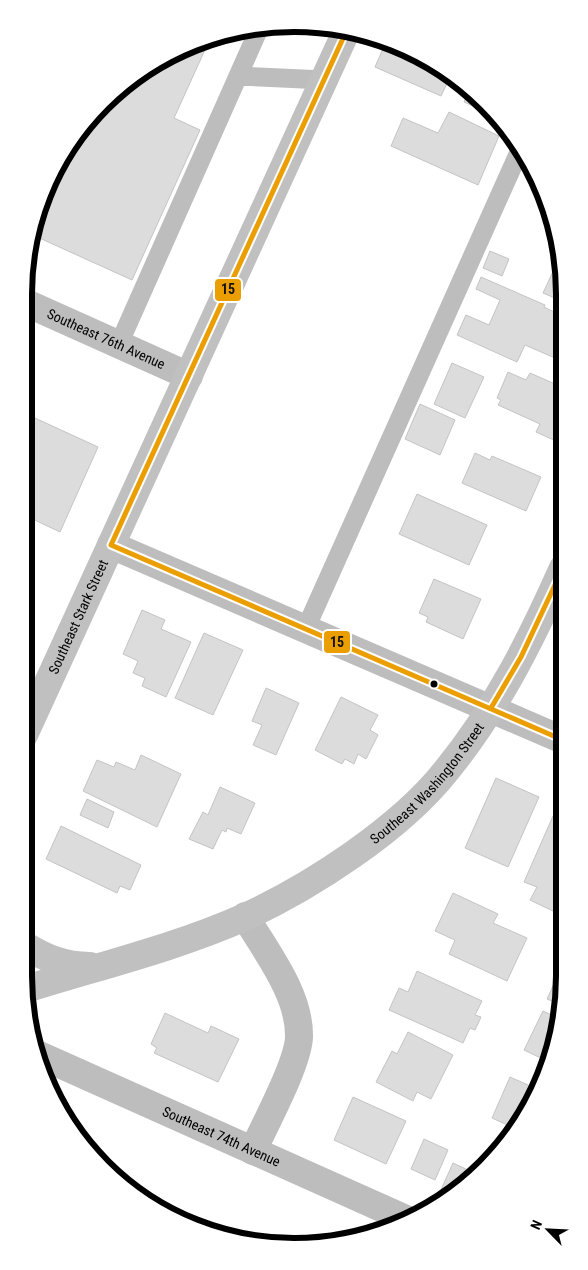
<svg xmlns="http://www.w3.org/2000/svg" width="588" height="1270" font-family="'Roboto Condensed',sans-serif">
<rect width="100%" height="100%" fill="#fff"/>
<path fill="#dcdcdc" stroke="#c4c4c4" d="M209 41 174 118 200 130 132 280 35 236 44 191 103 103 190 44Z
M386 42 397 44 451 75 441 96 375 67Z
M469 90 494 115 464 102Z
M449 112 499 136 478 185 391 146 403 118 438 133Z
M490 251 509 259 502 276 483 268Z
M561 254 562 258V301L543 293Z
M481 277 545 305 544 307 562 316V361L525 345 517 362 457 335 466 315 489 325 500 300 476 289Z
M452 363 484 377 465 418 434 404Z
M508 372 526 380 530 373 562 387V426L556 441 536 432 540 424 498 405 501 400 497 398Z
M420 404 455 420 440 455 405 439Z
M24 413 98 447 60 532 24 515V489L29 478 24 475Z
M475 453 490 460 492 456 541 477 526 511 462 483Z
M417 494 487 525 469 565 399 534Z
M434 579 481 599 463 639 426 622 428 617 419 613Z
M142 610 165 620 161 629 191 642 166 697 142 686 145 678 133 673 138 661 123 654Z
M204 633 243 650 213 715 175 698Z
M266 688 299 703 276 755 253 745 262 725 252 721Z
M341 697 378 715 370 730 378 735 366 759 358 754 354 764 345 759 342 764 315 750Z
M141 755 181 774 157 827 83 791 97 760 114 767 116 762 135 770Z
M496 778 539 797 508 867 465 848Z
M220 787 255 803 241 834 227 828 226 832 222 830 213 849 189 839 203 812 208 815Z
M87 799 114 812 108 828 80 815Z
M553 816 564 821V887L553 911 530 900 537 887 524 882Z
M61 826 141 865 130 890 120 886 117 893 46 859Z
M453 893 498 914 493 923 527 938 507 981 449 954 455 940 435 931Z
M564 962V976L559 1004 547 999Z
M417 971 482 1001 475 1015 481 1017 475 1030 470 1028 463 1043 389 1010 399 988 408 992Z
M543 1011 556 1017 547 1061 524 1050Z
M165 1013 208 1033 211 1026 239 1039 218 1082 154 1053 157 1048 151 1044Z
M408 1032 453 1055 431 1099 417 1092 413 1101 376 1082 392 1051 397 1054Z
M510 1077 537 1089 514 1128 492 1118Z
M353 1097 406 1121 386 1164 334 1140Z
M424 1139 448 1150 435 1180 411 1169Z
M85 1144 102 1152 98 1160 91 1154Z
M453 1163 472 1172 469 1177 447 1195 440 1192Z"/>
<g fill="none" stroke-linecap="round" stroke-linejoin="round">
<path stroke="#bdbdbd" stroke-width="19" d="M238 76 324 80
M119 344 258 31
M306 628 520 150"/>
<g stroke="#bdbdbd" stroke-width="28">
<path id="s1" d="M24 302 189 376"/>
<path d="M111 545 563 740"/>
<path d="M245 916C266 952 300 994 299 1037 298 1064 265 1124 253 1151"/>
<path id="s2" d="M37 1054 406 1219"/>
</g>
<g stroke="#c0c0c0" stroke-width="28">
<path id="s3" d="M24 735 345 34"/>
<path d="M24 945C45 958 64 966 90 966"/>
<path id="s4" d="M26 989C99 966 175 948 245 917 312 886 400 829 446 771 496 710 531 640 563 568"/>
</g>
<g stroke="#fff" stroke-width="9">
<path id="bus-1" d="M111 545 345 34
M111 545 563 740
M491 708 521 657 563 568"/>
</g>
<use href="#bus-1" stroke="#eb9e00" stroke-width="5"/>
</g>
<circle fill="#000" stroke="#fff" stroke-width="2" cx="434" cy="684" r="4.5"/>
<g text-anchor="middle" dominant-baseline="central" stroke-width="5" stroke-linejoin="round" paint-order="stroke">
<g font-size="14" fill="#000" stroke="#fff">
<text stroke="none"><textPath href="#s1" startOffset="90">Southeast 76th Avenue</textPath></text>
<text stroke="none"><textPath href="#s3" startOffset="130">Southeast Stark Street</textPath></text>
<text stroke="none"><textPath href="#s4" startOffset="459">Southeast Washington Street</textPath></text>
<text stroke="none"><textPath href="#s2" startOffset="202">Southeast 74th Avenue</textPath></text>
</g>
</g>
<path d="M0 0H588V1270H0ZM294 32H294A262 262 0 0 1 556 294V976A262 262 0 0 1 294 1238H294A262 262 0 0 1 32 976V294A262 262 0 0 1 294 32Z" fill="#fff" fill-rule="evenodd"/>
<path fill="none" stroke="#000" stroke-width="6" d="M294 32H294A262 262 0 0 1 556 294V976A262 262 0 0 1 294 1238H294A262 262 0 0 1 32 976V294A262 262 0 0 1 294 32Z"/>
<g stroke="#fff" stroke-width="2">
<rect x="214" y="278" width="28" height="24" rx="5" fill="#eb9e00"/>
<rect x="323" y="630" width="28" height="24" rx="5" fill="#eb9e00"/>
</g>
<g font-size="14" text-anchor="middle" font-weight="bold" fill="#111">
<text x="228" y="294">15</text>
<text x="337" y="647">15</text>
</g>
<g transform="translate(548 1230) rotate(294)" stroke="#ffffff" stroke-width="4" paint-order="stroke">
<path d="M0-4L9 19L0 12L-9 19Z" fill="#000000"/>
<text y="-8" font-size="14" font-weight="bold" text-anchor="middle" fill="#000000">N</text>
</g>
</svg>
